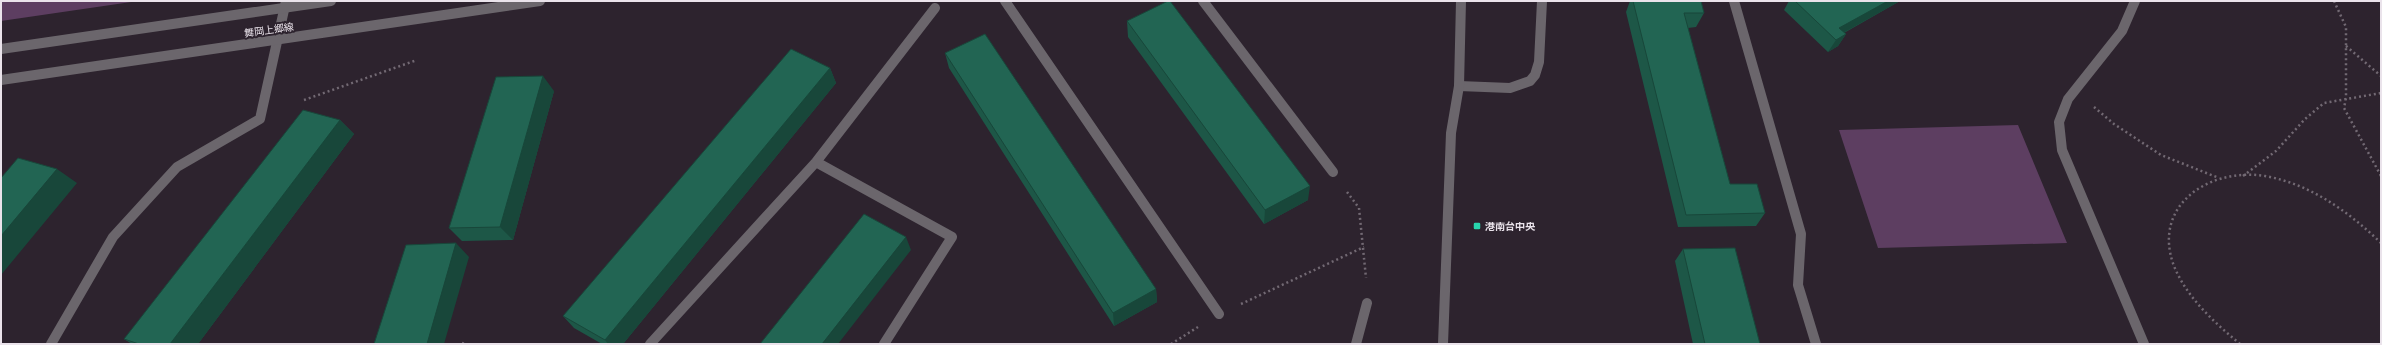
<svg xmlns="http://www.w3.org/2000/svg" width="2382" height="345" font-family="Merriweather,'Noto Sans JP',serif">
<rect width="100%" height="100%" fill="#2d232e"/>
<path fill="#5d3e61" d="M1 1H138L1 21Z
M2018 125 2067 243 1878 248 1839 130Z"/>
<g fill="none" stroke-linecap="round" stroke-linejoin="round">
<path stroke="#726973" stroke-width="2.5" stroke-dasharray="2 3" stroke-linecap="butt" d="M2334 1 2346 27V98L2344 108 2381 176
M2346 46 2381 76
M304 100 417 60
M2094 107 2114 124 2161 155 2219 178
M2243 176 2276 151 2305 119 2324 103 2381 93
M1347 192 1359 208 1366 278
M1241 304 1364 247
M462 343 465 344
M1171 344 1198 327
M2240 344C2214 322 2187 298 2174 266 2151 205 2210 167 2265 176 2310 184 2348 211 2381 243"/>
<path stroke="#6b666c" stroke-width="10" d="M1005 1 1219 314
M1203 1 1333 172
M1734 1 1801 234 1798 285 1816 344
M1459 86 1510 88 1530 81 1535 75 1539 62 1542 1
M816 162 952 237 884 344
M650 344 816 162 935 8
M1356 344 1367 303"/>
<path stroke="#6b666c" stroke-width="10" d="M2135 1 2122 31 2068 99 2059 122 2062 150 2144 344
M51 344 113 237 177 167 260 119 286 1"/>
<path stroke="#6b666c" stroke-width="10" d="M1 49 331 1
M1 80 540 1
M1443 344 1451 133 1459 86 1461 1"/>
</g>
<path fill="#1d5747" d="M1630 1H1701L1704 13 1696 27 1688 28 1730 184 1765 213 1756 226 1678 227 1626 12Z
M1789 1H1900L1844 33 1846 34 1838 46 1828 52 1784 10Z
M1127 21 1308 200 1264 224 1128 37Z
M945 53 1156 289 1157 302 1114 326 949 68Z
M830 68 836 83 623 344H602L574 328 563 316Z
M554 91 513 240 462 241 449 228Z
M340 120 354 134 198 344H132L124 339Z
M1683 249 1760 344H1693L1675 261Z"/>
<path fill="#18473a" d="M1888 1H1900L1834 38 1839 28Z
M1846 34 1838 46 1828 52 1836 40Z
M830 68 836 83 623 344H608L605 340Z
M543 76 554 91 513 240 500 227Z
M340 120 354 134 198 344H170Z
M57 169 77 183 1 275V236Z
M1310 186 1308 200 1264 224 1265 210Z
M906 237 911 250 838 344H822Z
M456 243 469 257 444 344H427Z
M1156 289 1157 302 1114 326 1113 313Z"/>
<path fill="#226553" stroke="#18473a" d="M1168 1H1170L1310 186 1265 210 1127 21Z
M1633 1H1701L1704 13H1684L1730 184H1757L1765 213 1686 215Z
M1795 1H1888L1839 28 1846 34 1836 40Z
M985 34 1156 289 1113 313 945 53Z
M791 49 830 68 605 340 563 316Z
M543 76 500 227 449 228 496 77Z
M303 110 340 120 170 344H139L124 339Z
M18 158 57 169 1 236V178Z
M864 214 906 237 822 344H760Z
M456 243 427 344H374L406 245Z
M1735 248 1760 344H1705L1683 249Z"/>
<rect fill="#28d5ad" stroke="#2d232e" stroke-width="1.5" x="1473" y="222" width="8" height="8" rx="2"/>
<g text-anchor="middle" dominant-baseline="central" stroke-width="4" stroke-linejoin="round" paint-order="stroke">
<g font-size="10" fill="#eae3eb" stroke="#2d232e">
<text transform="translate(269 30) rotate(-8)">舞岡上郷線</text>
</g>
<g font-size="10" font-weight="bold" fill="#eae3eb" stroke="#2d232e" text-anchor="start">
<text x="1485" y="226">港南台中央</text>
</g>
</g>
<rect width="2382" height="345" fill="none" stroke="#eae3eb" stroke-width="4"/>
</svg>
